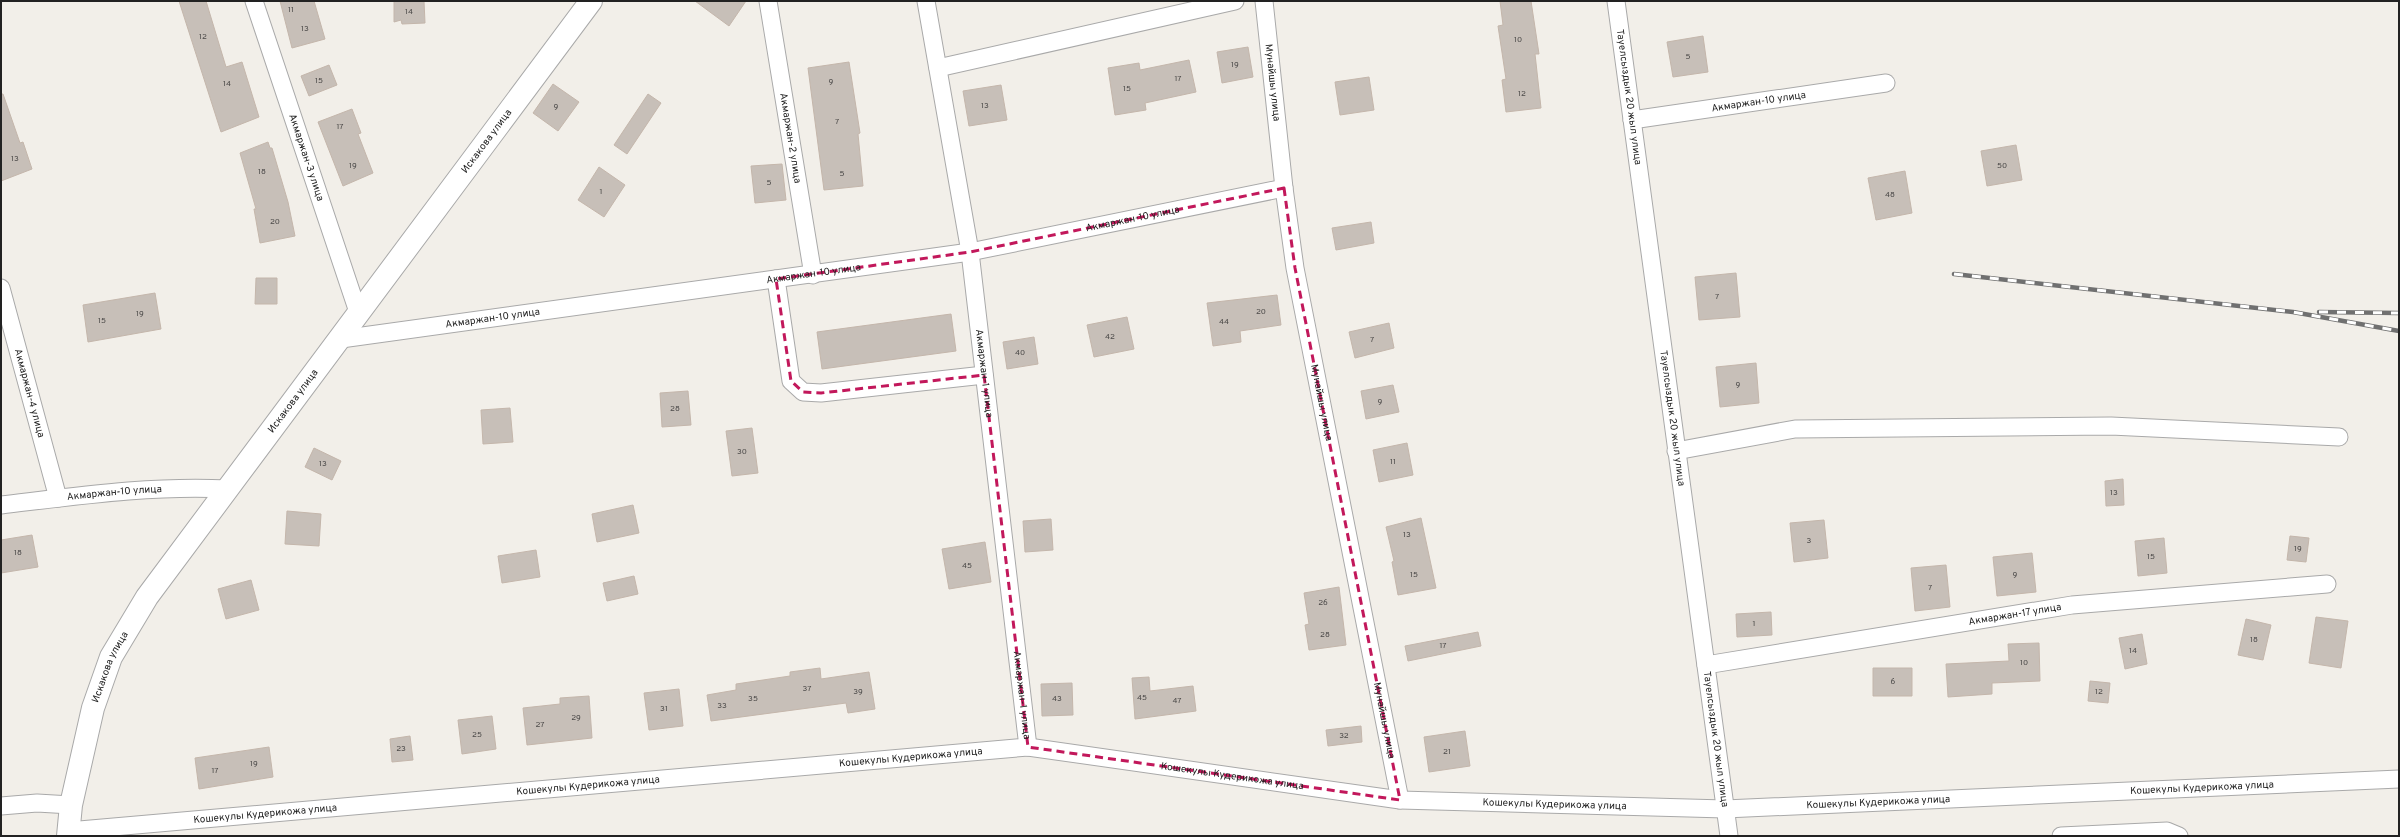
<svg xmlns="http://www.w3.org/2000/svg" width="2400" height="837" font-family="Overpass,sans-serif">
<rect width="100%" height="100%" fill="#f2efe9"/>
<path fill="#c7bfb8" stroke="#c4b6ab" d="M179 1H206L226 67 242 62 259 117 221 132Z
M280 1H314L325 39 292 48Z
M394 1H424L425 23 402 24 401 20 394 22Z
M695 1H746L729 26Z
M1500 1H1531L1539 54H1535L1541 108 1506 112 1502 80 1506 79 1498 26 1503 25Z
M1703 36 1708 72 1673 77 1667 42Z
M1248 47 1253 77 1222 83 1217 52Z
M1189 60 1196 92 1145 103 1146 110 1115 115 1108 68 1139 63 1140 70Z
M849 62 860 133 858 134 863 186 824 190 808 68Z
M329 65 337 85 309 96 301 76Z
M1369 77 1374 110 1340 115 1335 82Z
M553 84 579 102 558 131 533 113Z
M1001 85 1007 120 969 126 963 91Z
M1 94H3L20 143 23 142 32 169 1 181Z
M648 94 661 103 627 154 614 145Z
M352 109 361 133 358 134 373 173 343 186 318 122Z
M268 142 270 148H272L288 202 295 236 260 243 254 209H256L240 153Z
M2016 145 2022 180 1987 186 1981 151Z
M782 164 786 200 755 203 751 166Z
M599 167 625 185 604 217 578 200Z
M1905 171 1912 213 1876 220 1868 178Z
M1371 222 1374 243 1336 250 1332 228Z
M1736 273 1740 317 1699 320 1695 277Z
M256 278H277V304H255Z
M155 293 161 329 88 342 83 305Z
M1277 295 1281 325 1240 331 1241 342 1213 346 1207 303Z
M951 314 956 351 822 369 817 332Z
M1127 317 1134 349 1094 357 1087 325Z
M1389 323 1394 348 1355 358 1349 332Z
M1034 337 1038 364 1007 369 1003 342Z
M1756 363 1759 403 1720 407 1716 367Z
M1393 385 1399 412 1366 419 1361 391Z
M688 391 691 425 662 427 660 393Z
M510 408 513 442 483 444 481 410Z
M752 428 758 473 732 476 726 431Z
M1407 443 1413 475 1379 482 1373 450Z
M314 448 341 461 332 480 305 467Z
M2123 479 2124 505 2106 506 2105 481Z
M633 505 639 533 597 542 592 514Z
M287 511 321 514 319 546 285 544Z
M1421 518 1436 588 1398 595 1392 562 1394 561 1386 527Z
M1051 519 1053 550 1025 552 1023 521Z
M1824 520 1828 558 1794 562 1790 523Z
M32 535 38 567 1 573V540Z
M2290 536 2309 538 2306 562 2287 560Z
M2164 538 2167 573 2138 576 2135 541Z
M985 542 991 582 949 589 942 549Z
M536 550 540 577 502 583 498 556Z
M2032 553 2036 592 1997 596 1993 557Z
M1946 565 1950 607 1915 611 1911 568Z
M634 576 638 594 607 601 603 583Z
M251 580 259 610 226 619 218 589Z
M1339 587 1346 645 1309 650 1305 625 1309 624 1304 593Z
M1771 612 1772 635 1737 637 1736 614Z
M2316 617 2348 621 2341 668 2309 663Z
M2246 619 2271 625 2263 660 2238 655Z
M1478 632 1481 646 1408 661 1405 646Z
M2142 634 2147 664 2125 669 2119 638Z
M2039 643 2040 681 1992 683V694L1948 697 1946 664 2009 661 2008 644Z
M820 668 821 679 869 672 875 709 848 713 846 703 711 721 707 695 736 690V684L790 676V672Z
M1873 668H1912V696H1873Z
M1149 677 1150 691 1193 686 1196 711 1135 719 1132 678Z
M2090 681 2110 683 2108 703 2088 701Z
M1072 683 1073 715 1042 716 1041 684Z
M679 689 683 726 649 730 644 693Z
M589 696 592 738 527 745 523 708 560 704V698Z
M492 716 496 749 462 754 458 720Z
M1361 726 1362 742 1328 746 1326 730Z
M1465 731 1470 766 1429 772 1424 737Z
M410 736 413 760 392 762 390 739Z
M269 747 273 777 199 789 195 758Z"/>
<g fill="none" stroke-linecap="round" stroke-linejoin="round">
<g stroke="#a9a9a9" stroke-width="19">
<g id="minor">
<path id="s1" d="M254 1 359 315"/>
<path id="s2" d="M768 1 813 275"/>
<path id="s3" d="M926 1 970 252 1028 747"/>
<path id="s4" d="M1264 1 1284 188 1295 268 1400 800"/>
<path id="s5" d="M1616 1 1729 836"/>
<path d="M938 68 1235 1"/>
<path id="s6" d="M1632 120 1886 83"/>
<path d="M776 279 791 381 803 392 821 393 984 375"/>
<path id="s7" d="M1 288 58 498"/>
<path id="s8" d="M341 339 970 252 1284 188"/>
<path d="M1676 451 1795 429 2111 426 2339 437"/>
<path id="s9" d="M1 505C77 496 152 485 228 489"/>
<path id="s10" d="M1706 665 2072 605 2327 584"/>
<path d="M1 806 37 803 71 805"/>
<path id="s11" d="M68 831 1028 747 1400 800 1725 809 2399 779"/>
<path d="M2061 836 2167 831 2179 836"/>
</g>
</g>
<g stroke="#a9a9a9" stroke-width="24">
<g id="tertiary">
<path id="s12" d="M68 836 71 805 93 708 111 657 147 597 591 1"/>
</g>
</g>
<use href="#minor" stroke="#fff" stroke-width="17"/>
<use href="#tertiary" stroke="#fff" stroke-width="22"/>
<g stroke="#707070" stroke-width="4.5">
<path id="rail" d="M1954 274 2293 312 2399 331
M2319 312 2399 313"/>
</g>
<use href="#rail" stroke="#fff" stroke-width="3" stroke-dasharray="9" stroke-linecap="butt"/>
</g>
<path fill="none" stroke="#c2185b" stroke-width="3" stroke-dasharray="8 5" stroke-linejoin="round" d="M1284 188 1295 268 1400 800 1028 747 984 375 821 393 803 392 791 381 776 279 970 252Z"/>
<g text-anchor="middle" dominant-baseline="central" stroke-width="3" stroke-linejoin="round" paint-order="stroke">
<g font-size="8" fill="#4b4948">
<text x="291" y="10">11</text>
<text x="409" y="12">14</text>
<text x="305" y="29">13</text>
<text x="203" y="37">12</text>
<text x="1518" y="40">10</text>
<text x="1688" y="57">5</text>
<text x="1235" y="65">19</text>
<text x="1178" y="79">17</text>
<text x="319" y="81">15</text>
<text x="831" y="82">9</text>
<text x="227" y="84">14</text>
<text x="1127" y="89">15</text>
<text x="1522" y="94">12</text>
<text x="985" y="106">13</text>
<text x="556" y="107">9</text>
<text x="837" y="122">7</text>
<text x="340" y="127">17</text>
<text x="15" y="159">13</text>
<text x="353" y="166">19</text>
<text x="2002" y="166">50</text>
<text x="262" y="172">18</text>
<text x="842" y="174">5</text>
<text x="769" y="183">5</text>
<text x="601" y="192">1</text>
<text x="1890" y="195">48</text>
<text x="275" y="222">20</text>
<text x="1717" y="297">7</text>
<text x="1261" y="312">20</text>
<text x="140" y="314">19</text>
<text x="102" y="321">15</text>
<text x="1224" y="322">44</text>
<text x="1110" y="337">42</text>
<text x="1372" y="340">7</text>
<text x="1020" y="353">40</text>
<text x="1738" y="385">9</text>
<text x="1380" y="402">9</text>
<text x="675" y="409">28</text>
<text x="742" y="452">30</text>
<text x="1393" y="462">11</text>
<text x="323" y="464">13</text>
<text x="2114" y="493">13</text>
<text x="1407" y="535">13</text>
<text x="1809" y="541">3</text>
<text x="2298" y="549">19</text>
<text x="18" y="553">18</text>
<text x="2151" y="557">15</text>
<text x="967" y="566">45</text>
<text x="1414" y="575">15</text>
<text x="2015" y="575">9</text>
<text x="1930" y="588">7</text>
<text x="1323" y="603">26</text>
<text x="1754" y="624">1</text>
<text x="1325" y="635">28</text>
<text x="2254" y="640">18</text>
<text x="1443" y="646">17</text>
<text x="2133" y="651">14</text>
<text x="2024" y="663">10</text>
<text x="1893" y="682">6</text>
<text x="807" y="689">37</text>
<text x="858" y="692">39</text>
<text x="2099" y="692">12</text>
<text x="1142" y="698">45</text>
<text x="753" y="699">35</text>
<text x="1057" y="699">43</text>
<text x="1177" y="701">47</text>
<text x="722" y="706">33</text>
<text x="664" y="709">31</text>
<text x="576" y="718">29</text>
<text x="540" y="725">27</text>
<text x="477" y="735">25</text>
<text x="1344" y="736">32</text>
<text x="401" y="749">23</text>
<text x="1447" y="752">21</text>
<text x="254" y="764">19</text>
<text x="215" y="771">17</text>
</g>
<g font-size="10" fill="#222" stroke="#fff">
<text stroke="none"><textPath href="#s4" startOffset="82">Мунайшы улица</textPath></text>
<text stroke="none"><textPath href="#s5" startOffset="97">Тауелсыздык 20 жыл улица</textPath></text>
<text stroke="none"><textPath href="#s6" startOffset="128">Акмаржан-10 улица</textPath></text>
<text stroke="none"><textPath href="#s2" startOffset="139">Акмаржан-2 улица</textPath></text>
<text stroke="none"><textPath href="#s12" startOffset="823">Искакова улица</textPath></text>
<text stroke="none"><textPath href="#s1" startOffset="165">Акмаржан-3 улица</textPath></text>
<text stroke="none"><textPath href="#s8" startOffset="801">Акмаржан-10 улица</textPath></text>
<text stroke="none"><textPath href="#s8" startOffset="477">Акмаржан-10 улица</textPath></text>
<text stroke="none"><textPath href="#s8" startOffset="153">Акмаржан-10 улица</textPath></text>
<text stroke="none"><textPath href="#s3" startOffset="377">Акмаржан-1 улица</textPath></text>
<text stroke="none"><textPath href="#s7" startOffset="109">Акмаржан-4 улица</textPath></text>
<text stroke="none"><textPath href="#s12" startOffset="499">Искакова улица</textPath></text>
<text stroke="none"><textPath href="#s4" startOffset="406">Мунайшы улица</textPath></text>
<text stroke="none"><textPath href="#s5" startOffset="421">Тауелсыздык 20 жыл улица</textPath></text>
<text stroke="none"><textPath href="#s9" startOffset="114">Акмаржан-10 улица</textPath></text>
<text stroke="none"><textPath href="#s10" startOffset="313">Акмаржан-17 улица</textPath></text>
<text stroke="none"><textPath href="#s12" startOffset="175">Искакова улица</textPath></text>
<text stroke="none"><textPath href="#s3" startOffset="701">Акмаржан-1 улица</textPath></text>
<text stroke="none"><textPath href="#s4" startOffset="730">Мунайшы улица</textPath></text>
<text stroke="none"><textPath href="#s5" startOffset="745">Тауелсыздык 20 жыл улица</textPath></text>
<text stroke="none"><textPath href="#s11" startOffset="846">Кошекулы Кудерикожа улица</textPath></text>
<text stroke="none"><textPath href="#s11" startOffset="1170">Кошекулы Кудерикожа улица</textPath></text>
<text stroke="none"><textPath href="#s11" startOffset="522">Кошекулы Кудерикожа улица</textPath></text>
<text stroke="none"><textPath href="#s11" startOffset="2142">Кошекулы Кудерикожа улица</textPath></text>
<text stroke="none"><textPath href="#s11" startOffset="1818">Кошекулы Кудерикожа улица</textPath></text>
<text stroke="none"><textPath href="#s11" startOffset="1494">Кошекулы Кудерикожа улица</textPath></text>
<text stroke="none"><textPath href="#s11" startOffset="198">Кошекулы Кудерикожа улица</textPath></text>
</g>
</g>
<rect width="2400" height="837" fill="none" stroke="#222222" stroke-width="4"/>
</svg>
